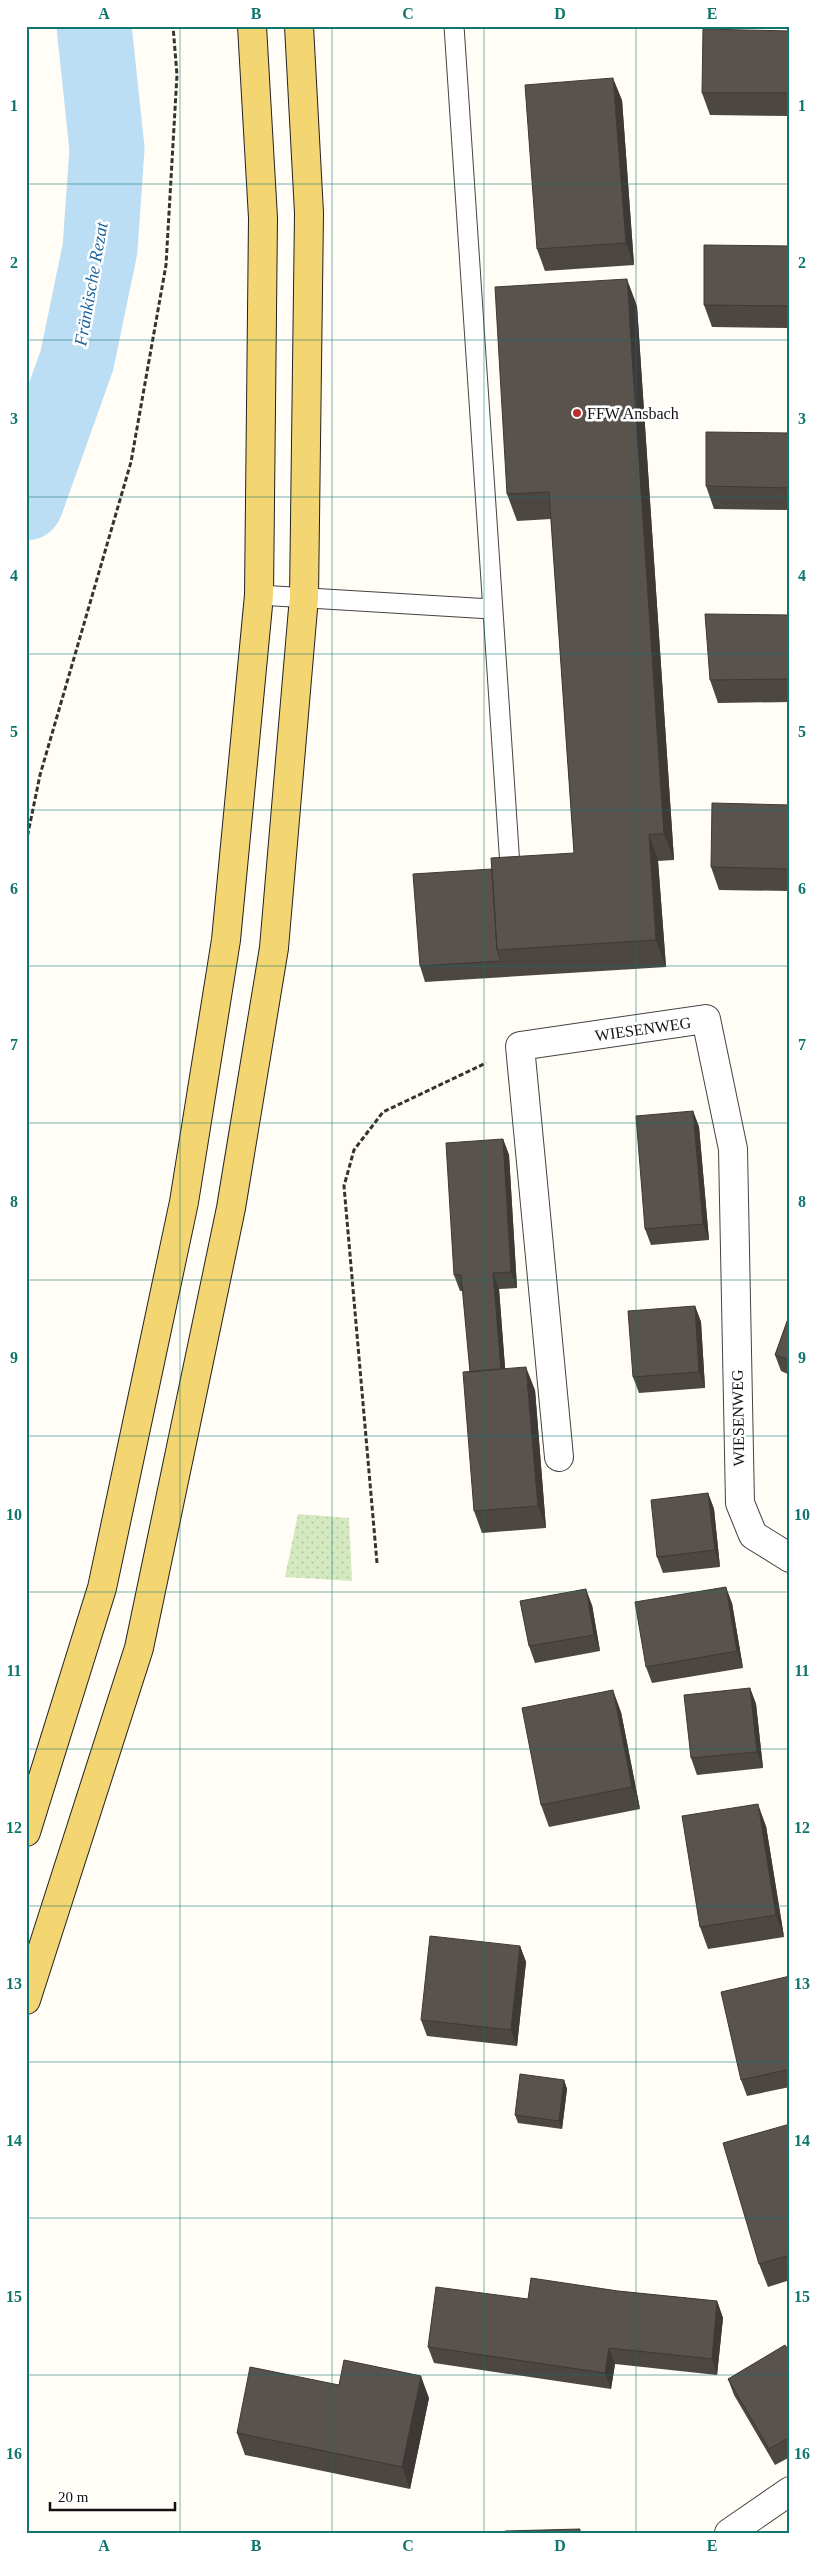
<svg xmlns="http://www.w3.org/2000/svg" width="816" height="2559" font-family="'Times New Roman',serif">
<defs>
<pattern id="park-dots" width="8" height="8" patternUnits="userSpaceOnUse" patternTransform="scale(1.25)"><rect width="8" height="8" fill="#d4e9bf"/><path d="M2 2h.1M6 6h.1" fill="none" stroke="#b5c7a3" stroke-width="1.8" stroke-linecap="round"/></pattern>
</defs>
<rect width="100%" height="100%" fill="#fffdf5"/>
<path fill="url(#park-dots)" d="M298 1514 349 1518 352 1581 285 1577Z"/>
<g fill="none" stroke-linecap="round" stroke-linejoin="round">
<path stroke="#bbdef4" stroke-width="75" d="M26 503 77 360 100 249 107 149 94 26"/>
<g stroke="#444" stroke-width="21">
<path id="service" d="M454 26 510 866
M259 595 491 609"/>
</g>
<g stroke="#444" stroke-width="30">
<path id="minor" d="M559 1457 520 1046 706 1019 733 1149 740 1503 753 1535 790 1558
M729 2533 790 2491"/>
</g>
<g stroke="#222" stroke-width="30">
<path id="primary" d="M26 1832 102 1588 184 1202 226 940 259 595 263 218 252 26
M26 2000 139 1648 231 1208 274 948 304 597 309 213 299 26"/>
</g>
<path stroke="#333" stroke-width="3" stroke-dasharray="5 2.5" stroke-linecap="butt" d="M26 843 40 775 131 462 166 265 177 75 173 26
M377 1563 344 1186 354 1150 383 1112 486 1063"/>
<use href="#service" stroke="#fff" stroke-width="19"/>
<use href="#minor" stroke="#fff" stroke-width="28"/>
<use href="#primary" stroke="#f3d571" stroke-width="28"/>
</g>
<path fill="#4d4742" d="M790 31V116L710 115 702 93Z
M622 100 634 265 545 271 537 249Z
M790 246V328L712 327 704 305Z
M637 306 674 860 658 861 666 967 425 982 420 966 492 869 574 853 551 519 517 521 507 494Z
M790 433V510L714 509 706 486Z
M790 615V702L718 703 710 680Z
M790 805V891L719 890 711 867Z
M693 1111 699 1127 709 1240 651 1245 645 1229Z
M503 1139 509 1155 517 1288 499 1289 505 1369 535 1390 546 1528 482 1533 474 1511 470 1372 463 1291H460L454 1275Z
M695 1306 701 1322 705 1388 639 1393 633 1377Z
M790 1313V1375L781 1371 775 1355Z
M708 1493 714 1509 720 1567 663 1573 657 1557Z
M732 1603 743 1668 652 1683 646 1667Z
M592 1605 600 1651 535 1663 529 1646Z
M750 1688 756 1704 763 1768 697 1775 691 1758Z
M621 1712 640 1809 549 1827 541 1805Z
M766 1826 784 1937 708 1949 700 1927Z
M520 1946 526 1962 517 2046 427 2036 421 2020Z
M790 1976V2087L747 2096 741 2080Z
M564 2080 567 2089 562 2129 518 2123 515 2115Z
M790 2124V2280L768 2287 759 2264Z
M618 2291 717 2301 723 2318 717 2375 615 2364 611 2389 434 2363 428 2347 528 2299Z
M790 2352V2457L775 2465 734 2395 728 2379Z
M429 2398 410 2489 245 2455 237 2433Z"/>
<path fill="#3e3936" d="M613 78 622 100 634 265 626 243Z
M627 279 637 306 674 860 664 834Z
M649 834 658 861 666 967 656 940Z
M693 1111 699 1127 709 1240 703 1224Z
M503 1139 509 1155 517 1288 511 1272Z
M493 1273 499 1289 507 1392 501 1376Z
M695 1306 701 1322 705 1388 699 1372Z
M526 1367 535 1390 546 1528 538 1506Z
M708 1493 714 1509 720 1567 715 1550Z
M726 1587 732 1603 743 1668 737 1651Z
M586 1589 592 1605 600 1651 594 1635Z
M750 1688 756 1704 763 1768 757 1752Z
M613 1690 621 1712 640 1809 632 1787Z
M758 1804 766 1826 784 1937 776 1915Z
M520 1946 526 1962 517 2046 511 2030Z
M564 2080 567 2089 562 2129 559 2121Z
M717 2301 723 2318 717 2375 712 2359Z
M609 2348 615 2364 611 2389 605 2373Z
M421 2376 429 2398 410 2489 402 2467Z"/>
<path fill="#59524d" stroke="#3e3936" d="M703 29 790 31V93H702Z
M613 78 626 243 537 249 525 85Z
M704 245 790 246V306L704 305Z
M627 279 664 834H649L656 940 497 950 491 858 574 853 549 492 507 494 495 287Z
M706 432 790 433V488L706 486Z
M705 614 790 615V679L710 680Z
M712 803 790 805V869L711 867Z
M492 869 497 950 501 961 420 966 413 874Z
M693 1111 703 1224 645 1229 636 1116Z
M503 1139 511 1272 493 1273 501 1369 470 1372 461 1275H454L446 1143Z
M695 1306 699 1372 633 1377 628 1311Z
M790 1313V1360L775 1355Z
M526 1367 538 1506 474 1511 463 1372Z
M708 1493 715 1550 657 1557 651 1500Z
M726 1587 737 1651 646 1667 635 1602Z
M586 1589 594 1635 529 1646 520 1601Z
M750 1688 757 1752 691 1758 684 1695Z
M613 1690 632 1787 541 1805 522 1708Z
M758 1804 776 1915 700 1927 682 1816Z
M430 1936 520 1946 511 2030 421 2020Z
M790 1976V2069L741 2080 721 1992Z
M520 2074 564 2080 559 2121 515 2115Z
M790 2124V2255L759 2264 723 2143Z
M531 2278 618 2291 717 2301 712 2359 609 2348 605 2373 428 2347 436 2287 528 2299Z
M785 2345 790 2352V2437L769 2449 728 2379Z
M344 2360 421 2376 402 2467 237 2433 250 2367 339 2385Z
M580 2529V2533H505V2531Z"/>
<path fill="none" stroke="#0f766e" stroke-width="1" stroke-opacity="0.55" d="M180 26V2533M332 26V2533M484 26V2533M636 26V2533M26 184H790M26 340H790M26 497H790M26 654H790M26 810H790M26 966H790M26 1123H790M26 1280H790M26 1436H790M26 1592H790M26 1749H790M26 1906H790M26 2062H790M26 2218H790M26 2375H790"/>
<circle fill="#bc2d31" stroke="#fff" stroke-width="2" cx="577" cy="413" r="5"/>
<g text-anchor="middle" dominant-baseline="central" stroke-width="5" stroke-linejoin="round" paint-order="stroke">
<g font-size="16" fill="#111" stroke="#fff" text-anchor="start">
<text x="587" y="413">FFW Ansbach</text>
</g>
<g font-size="16" fill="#111" stroke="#fff">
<text transform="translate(643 1029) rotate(-8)">WIESENWEG</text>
<text transform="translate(738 1418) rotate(-91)">WIESENWEG</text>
</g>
<g font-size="18" font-style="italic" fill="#1d649f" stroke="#fff">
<text transform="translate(91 284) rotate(-80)">Fränkische Rezat</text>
</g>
</g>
<rect width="816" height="2559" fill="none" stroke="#ffffff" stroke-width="55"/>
<path d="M50 2502v8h125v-8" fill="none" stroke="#111111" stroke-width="2.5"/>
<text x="58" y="2502" font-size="15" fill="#111111" stroke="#ffffff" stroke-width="4" paint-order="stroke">20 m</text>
<rect x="28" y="28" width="760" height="2504" fill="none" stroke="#0f766e" stroke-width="2"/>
<g font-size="16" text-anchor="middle" font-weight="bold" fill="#0f766e">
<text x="104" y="19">A</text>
<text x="256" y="19">B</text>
<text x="408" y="19">C</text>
<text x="560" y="19">D</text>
<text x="712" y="19">E</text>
<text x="14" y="111">1</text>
<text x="802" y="111">1</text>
<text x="14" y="268">2</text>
<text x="802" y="268">2</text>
<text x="14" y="424">3</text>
<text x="802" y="424">3</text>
<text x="14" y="581">4</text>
<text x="802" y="581">4</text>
<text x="14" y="737">5</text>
<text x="802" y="737">5</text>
<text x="14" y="894">6</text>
<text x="802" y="894">6</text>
<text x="14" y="1050">7</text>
<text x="802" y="1050">7</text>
<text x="14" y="1207">8</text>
<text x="802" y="1207">8</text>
<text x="14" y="1363">9</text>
<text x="802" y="1363">9</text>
<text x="14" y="1520">10</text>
<text x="802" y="1520">10</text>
<text x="14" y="1676">11</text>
<text x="802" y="1676">11</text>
<text x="14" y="1833">12</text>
<text x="802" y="1833">12</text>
<text x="14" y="1989">13</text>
<text x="802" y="1989">13</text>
<text x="14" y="2146">14</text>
<text x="802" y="2146">14</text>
<text x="14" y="2302">15</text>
<text x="802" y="2302">15</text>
<text x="14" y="2459">16</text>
<text x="802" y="2459">16</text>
<text x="104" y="2551">A</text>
<text x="256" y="2551">B</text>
<text x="408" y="2551">C</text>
<text x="560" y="2551">D</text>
<text x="712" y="2551">E</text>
</g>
</svg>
